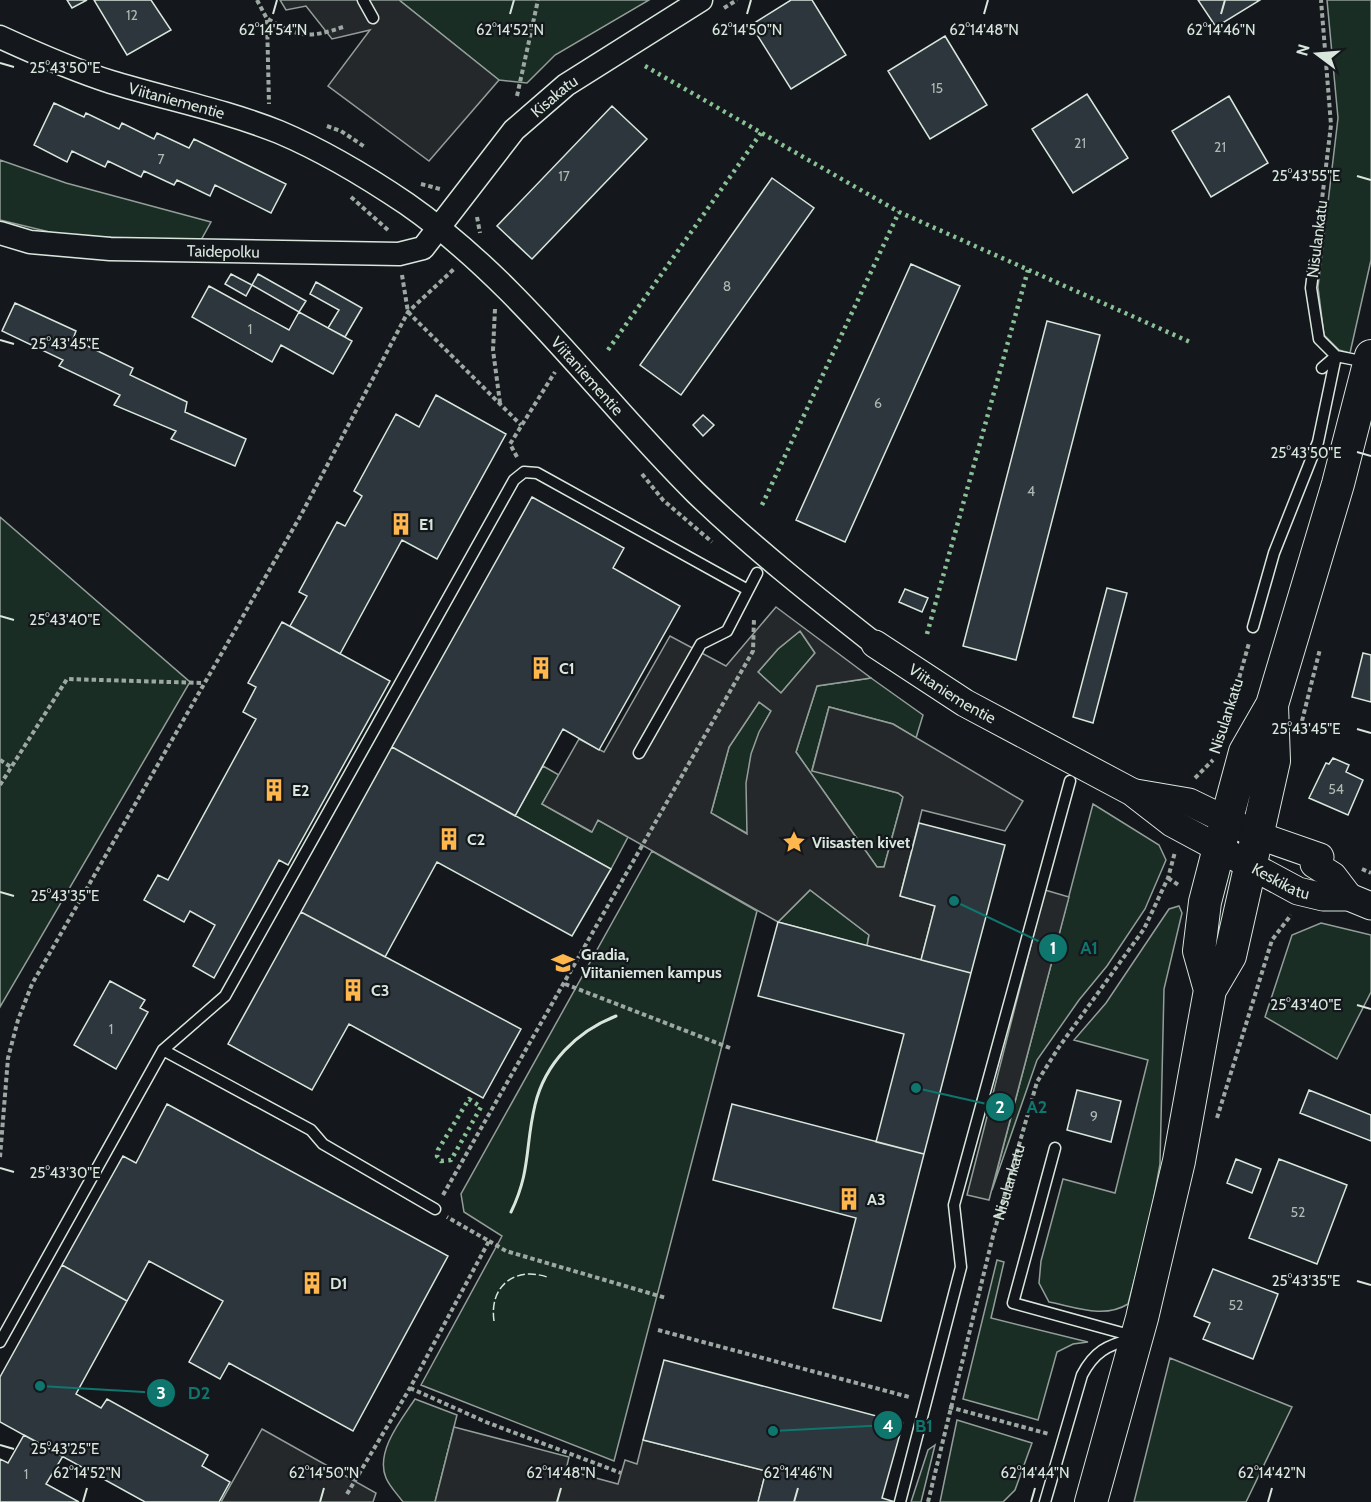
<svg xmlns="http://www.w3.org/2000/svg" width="1371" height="1502" font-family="Cabin,sans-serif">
<rect width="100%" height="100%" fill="#14181c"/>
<path fill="#1a2d24" stroke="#939e99" stroke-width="1.5" d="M399 0H649L555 55 527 83 499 80Z
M1327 0H1371V260L1350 353 1339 350 1324 335 1318 287 1338 118Z
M0 160 66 183 211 222 201 240 66 236 0 220Z
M0 517 190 682 0 1007Z
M800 631 815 653 781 693 758 672 778 649Z
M871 678 923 715 916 738 893 724 829 707 812 770 898 793 903 797 884 867H877L796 752 817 686Z
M759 702 771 711C746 754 746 786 748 834L711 813 729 747Z
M543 766 559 775 542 804 591 832 598 820 628 837 611 869 515 816Z
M1093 804 1159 845 1166 860 1145 909 1107 966 1079 1000 1037 1060 992 1190Z
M652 851 757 911 614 1461 421 1385 502 1236 464 1212 461 1194Z
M810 890 869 935 867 946 778 922Z
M1179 906 1182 913 1164 989 1160 1164 1149 1225 1128 1304C1104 1319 1075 1307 1049 1302L1039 1283 1041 1261 1063 1179 1115 1193 1148 1060 1074 1040 1106 1003 1169 909Z
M1321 923 1371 935V992L1337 1059 1265 1017 1292 935Z
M997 1260 1004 1262 991 1318 1088 1342 1073 1344 1057 1352 1038 1420 963 1399Z
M1170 1358 1292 1407 1246 1502H1134Z
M415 1399 457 1415 435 1502H403C398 1495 390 1487 386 1478 375 1452 401 1420 415 1399Z
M957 1420 1032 1443 1015 1490 1003 1502H940Z
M935 1445 921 1502H911L928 1450Z"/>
<path fill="#24282b" stroke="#939e99" stroke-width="1.5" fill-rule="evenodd" d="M280 0H399L499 80 429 161 328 86 370 30 332 39 306 6 286 10Z
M776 607 871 678 817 686 796 752 877 867H884L903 797 898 793 812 771 829 707 893 724 1023 801 1005 831 922 810 900 896 935 906 921 960 867 946 869 935 810 890 778 922 598 820 592 832 542 804 579 739 604 752 670 636 726 666ZM800 631 815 653 781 693 758 672 778 649ZM759 702 771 711 759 732 751 754 746 783 747 834 711 813 729 747Z
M1045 890 1069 897 989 1200 967 1195Z
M454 1427 569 1457 566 1470 618 1484 625 1460 637 1464 643 1440 766 1471 758 1502H435Z
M262 1429 376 1493 373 1502H221Z"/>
<path fill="#2c363c" stroke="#d8e6dc" stroke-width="1.5" d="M67 0H87L72 8Z
M94 0H151L171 30 127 55Z
M791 0H812L846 55 791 89 751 25Z
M1198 0H1260L1216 27Z
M945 36 987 105 930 139 888 71Z
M1087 94 1128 158 1073 193 1032 129Z
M1229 96 1268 163 1211 197 1172 131Z
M54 103 84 117 86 113 119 129 122 123 154 139 157 133 189 148 194 139 286 184 271 213 215 185 210 196 177 180 174 185 144 171 141 177 108 161 105 167 72 151 67 162 34 145Z
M612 106 647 139 532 259 497 226Z
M772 178 814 208 681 395 640 365Z
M911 264 960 286 845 542 796 520Z
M231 274 252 285 246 296 225 284Z
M258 274 306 301 299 312 252 285Z
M316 282 362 308 345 337 328 328 339 310 310 294Z
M209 286 289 330 299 312 352 341 333 374 281 345 272 362 192 317Z
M15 303 76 331 73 339 133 368 130 375 187 402 185 412 246 439 235 466 171 439 176 431 114 405 120 395 59 366 63 360 2 331Z
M1047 321 1100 335 1016 660 963 646Z
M436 395 506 434 437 559 402 540 340 654 290 626 307 596 299 592 337 522 345 526 362 496 354 491 396 414 419 427Z
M703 415 714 425 703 436 693 425Z
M532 497 624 548 613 568 680 606 599 750 563 729 515 816 392 747Z
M1107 588 1127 593 1093 723 1073 717Z
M905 589 928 598 922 612 899 602Z
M282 622 390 681 288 865 279 860 214 978 193 966 215 925 190 911 184 922 144 900 158 875 168 880 256 719 243 712 256 687 248 683Z
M1363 653 1371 655V702L1352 697Z
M392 747 611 869 572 936 437 862 385 957 301 912Z
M1333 758 1349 765 1346 772 1363 780 1348 815 1309 798 1326 763 1329 764Z
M919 823 1005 845 971 973 921 960 935 906 900 896Z
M301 912 521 1029 483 1098 349 1024 312 1090 228 1044Z
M778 922 971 973 924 1154 876 1142 904 1034 758 996Z
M110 981 145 1000 140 1008 148 1012 116 1069 74 1045Z
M1077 1090 1121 1101 1111 1142 1067 1130Z
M1309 1090 1371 1115V1141L1300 1113Z
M167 1104 448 1256 353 1431 229 1363 220 1379 189 1362 223 1301 149 1261 127 1301 62 1265 123 1156 136 1163Z
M732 1104 924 1154 881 1321 833 1308 856 1218 713 1180Z
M1236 1159 1261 1169 1252 1193 1227 1183Z
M1279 1159 1347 1185 1317 1264 1249 1238Z
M62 1265 127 1301 76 1394 101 1408 107 1399 208 1455 202 1466 230 1482 219 1502H145L0 1422V1377Z
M1213 1269 1278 1294 1253 1359 1203 1339 1210 1323 1194 1316Z
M664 1360 903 1423 882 1498 895 1502H758L766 1471 643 1440Z
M24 1435 63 1456 46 1484 79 1502H0V1459L8 1463Z"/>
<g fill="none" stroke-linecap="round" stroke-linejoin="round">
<g stroke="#d8e6dc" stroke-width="13">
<path id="service" d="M363 0 373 18
M1322 368 1336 356 1366 362
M1253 627 1274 553 1318 442 1336 356 1319 339 1311 288 1314 264
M639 753 701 644 727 631 757 573
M163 1050 311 1130 323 1144 435 1209
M1055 1148 1013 1303 1133 1336
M0 1342 163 1050 225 996 514 480 524 472 537 473 748 590
M900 1502 961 1267 954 1205 1070 781
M1045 1502 1082 1375C1094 1352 1107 1345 1132 1339"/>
</g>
<g stroke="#d8e6dc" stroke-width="25">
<g id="minor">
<path id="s2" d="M0 37C37 54 73 70 111 82 167 99 224 110 279 132 324 151 367 177 407 204 519 282 600 398 696 493 752 547 814 596 875 644"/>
<path id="s3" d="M0 233 30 242 110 249 399 254 423 248 514 130 566 85 701 0"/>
</g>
</g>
<g stroke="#d8e6dc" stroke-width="29">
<g id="tertiary">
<path id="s4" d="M875 644 965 703 1132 792 1172 823 1298 891 1323 897H1349L1371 906"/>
<path d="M1136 793 1189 802 1257 835 1320 857 1314 864 1333 876 1349 897"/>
</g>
</g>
<g stroke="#d8e6dc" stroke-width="34">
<path id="secondary" d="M1210 990 1199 951 1205 902 1219 848 1245 752 1272 705 1338 484 1371 356
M1091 1502 1142 1318 1179 1161 1210 990 1230 956 1274 761 1272 705"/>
</g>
<g stroke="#9da8a2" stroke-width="4" stroke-dasharray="4.5 3" stroke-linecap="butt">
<path d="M257 0 267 19 269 104"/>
<path d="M724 8 737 0"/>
<path d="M268 19C299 38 310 38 343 27"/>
<path d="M517 96 538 0"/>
<path d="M327 126 341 131 365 147"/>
<path d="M421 184 440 189"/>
<path d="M351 197 388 230"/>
<path d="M477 217 480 233"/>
<path d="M1316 249 1331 125 1321 0"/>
<path d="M402 275 408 312 521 425"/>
<path d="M495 309 493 350 500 403"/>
<path d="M517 457 510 444 555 372"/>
<path d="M642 474 663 500 712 542"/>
<path d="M1302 721 1320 649"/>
<path d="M1225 728 1249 643"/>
<path d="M0 760 11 767"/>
<path d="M1195 778 1213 760"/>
<path d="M0 785 67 679 204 683"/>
<path d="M1362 869 1371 873"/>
<path d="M1168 878 1180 886"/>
<path d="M565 984 730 1048"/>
<path d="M1217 1118 1272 940 1291 915"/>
<path d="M0 1157 8 1058 18 1020 32 984 301 515 408 312 454 269"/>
<path d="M443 1195 753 651 754 618"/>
<path d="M489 1241 506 1251 666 1298"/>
<path d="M658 1330 909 1397"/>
<path d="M410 1388 486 1422 621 1473"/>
<path d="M949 1407 1049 1434"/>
<path d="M347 1494 410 1388 489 1241 447 1217"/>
<path id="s1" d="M928 1502 993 1236 1037 1082 1059 1047 1144 929 1168 878 1175 852"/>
</g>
<use href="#service" stroke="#14181c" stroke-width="10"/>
<use href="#minor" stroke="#14181c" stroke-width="22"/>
<use href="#tertiary" stroke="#14181c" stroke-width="27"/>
<use href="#secondary" stroke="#14181c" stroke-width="32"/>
<path stroke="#8ac095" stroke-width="4.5" stroke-dasharray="3 4.5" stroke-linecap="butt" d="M645 66 899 212 1190 342
M608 350 761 133
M762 505 899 212
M927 634 1028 270
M469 1099 481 1107 451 1160 441 1161 437 1156 438 1150Z"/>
<path stroke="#d8e6dc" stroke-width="1.5" stroke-dasharray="8 3" stroke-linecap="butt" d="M494 1321C489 1287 514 1266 547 1277"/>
<path stroke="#d8e6dc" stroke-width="3" d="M511 1212C531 1171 525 1146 535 1105 545 1063 577 1031 616 1016"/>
</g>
<path fill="none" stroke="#d8e6dc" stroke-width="2" d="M273 14 277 0M510 14 514 0M747 14 751 0M984 14 988 0M1221 14 1225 0M0 63 14 67M1357 176 1371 180M0 340 14 344M1357 452 1371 456M0 616 14 620M1357 729 1371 733M0 892 14 896M1357 1005 1371 1009M0 1168 14 1172M1357 1281 1371 1285M0 1445 14 1449M83 1502 87 1488M320 1502 324 1488M557 1502 561 1488M794 1502 798 1488M1031 1502 1035 1488M1268 1502 1272 1488"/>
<defs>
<g id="building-bare" transform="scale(1.8)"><path d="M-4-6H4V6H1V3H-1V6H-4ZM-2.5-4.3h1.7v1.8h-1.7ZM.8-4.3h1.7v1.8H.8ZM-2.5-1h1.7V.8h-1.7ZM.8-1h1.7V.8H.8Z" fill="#ffb74d" stroke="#14181c" stroke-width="2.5" paint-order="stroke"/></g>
<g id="sight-bare" transform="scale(1.8)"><path d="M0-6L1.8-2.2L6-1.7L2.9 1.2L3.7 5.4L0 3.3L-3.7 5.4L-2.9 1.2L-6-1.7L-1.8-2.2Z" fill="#ffb74d" stroke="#14181c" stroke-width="2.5" paint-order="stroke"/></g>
<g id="university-bare" transform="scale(1.8)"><path d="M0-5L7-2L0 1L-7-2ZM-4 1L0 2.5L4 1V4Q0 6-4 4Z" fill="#ffb74d" stroke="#14181c" stroke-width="2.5" paint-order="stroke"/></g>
</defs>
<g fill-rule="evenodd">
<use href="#building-bare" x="401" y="524"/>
<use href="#building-bare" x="541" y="668"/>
<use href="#building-bare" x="274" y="790"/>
<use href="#building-bare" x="449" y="839"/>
<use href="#sight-bare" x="794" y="842"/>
<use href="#university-bare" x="563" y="963"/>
<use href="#building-bare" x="353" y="990"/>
<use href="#building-bare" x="849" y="1199"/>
<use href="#building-bare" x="312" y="1283"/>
</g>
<g text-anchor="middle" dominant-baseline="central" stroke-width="4.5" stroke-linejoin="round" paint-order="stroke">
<g font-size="14" fill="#adbab4">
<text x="132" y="15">12</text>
<text x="937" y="88">15</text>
<text x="1080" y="143">21</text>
<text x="1220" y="147">21</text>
<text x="161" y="159">7</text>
<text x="564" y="176">17</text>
<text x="727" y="286">8</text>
<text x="250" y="329">1</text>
<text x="878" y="403">6</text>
<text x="1031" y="491">4</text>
<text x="1336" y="789">54</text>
<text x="111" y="1029">1</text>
<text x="1094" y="1116">9</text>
<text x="1298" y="1212">52</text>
<text x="1236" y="1305">52</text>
<text x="26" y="1474">1</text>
</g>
<g font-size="16" fill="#d8e6dc" stroke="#14181c">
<text stroke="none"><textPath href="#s3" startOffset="627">Kisakatu</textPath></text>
<text stroke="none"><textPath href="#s2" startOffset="188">Viitaniementie</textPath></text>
<text transform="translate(1317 239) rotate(-83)">Nisulankatu</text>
<text stroke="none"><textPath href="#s3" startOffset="225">Taidepolku</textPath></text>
<text stroke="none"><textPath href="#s2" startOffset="692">Viitaniementie</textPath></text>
<text stroke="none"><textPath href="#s4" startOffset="92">Viitaniementie</textPath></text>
<text transform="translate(1226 716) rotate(-72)">Nisulankatu</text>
<text stroke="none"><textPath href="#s4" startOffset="471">Keskikatu</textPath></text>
<text stroke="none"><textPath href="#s1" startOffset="330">Nisulankatu</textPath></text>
</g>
<g font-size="16" font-weight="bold" fill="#d8e6dc" stroke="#14181c" text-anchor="start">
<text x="419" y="524">E1</text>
<text x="559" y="668">C1</text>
<text x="292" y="790">E2</text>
<text x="467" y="839">C2</text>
<text x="812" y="842">Viisasten kivet</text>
<text x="581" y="954">Gradia,<tspan x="581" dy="18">Viitaniemen kampus</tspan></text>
<text x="371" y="990">C3</text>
<text x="867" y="1199">A3</text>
<text x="330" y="1283">D1</text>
</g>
</g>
<g font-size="15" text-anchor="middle" fill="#d8e6dc" stroke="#14181c" stroke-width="4.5" stroke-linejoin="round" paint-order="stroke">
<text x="273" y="35">62°14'54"N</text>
<text x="510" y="35">62°14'52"N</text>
<text x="747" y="35">62°14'50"N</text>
<text x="984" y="35">62°14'48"N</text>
<text x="1221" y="35">62°14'46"N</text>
<text x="65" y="73">25°43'50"E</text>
<text x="1306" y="181">25°43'55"E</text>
<text x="65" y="349">25°43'45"E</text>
<text x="1306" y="458">25°43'50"E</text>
<text x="65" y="625">25°43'40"E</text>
<text x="1306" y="734">25°43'45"E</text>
<text x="65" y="901">25°43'35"E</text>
<text x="1306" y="1010">25°43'40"E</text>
<text x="65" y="1178">25°43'30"E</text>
<text x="1306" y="1286">25°43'35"E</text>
<text x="65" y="1454">25°43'25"E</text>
<text x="87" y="1478">62°14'52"N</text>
<text x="324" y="1478">62°14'50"N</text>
<text x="561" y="1478">62°14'48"N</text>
<text x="798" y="1478">62°14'46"N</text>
<text x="1035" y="1478">62°14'44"N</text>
<text x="1272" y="1478">62°14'42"N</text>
</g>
<path fill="none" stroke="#0f766e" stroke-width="2" d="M954 901L1053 948M916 1088L1000 1107M40 1386L161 1393M773 1431L888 1425"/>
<g fill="#0f766e" stroke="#14181c" stroke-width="2">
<circle cx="954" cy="901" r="6"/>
<circle cx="916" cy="1088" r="6"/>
<circle cx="40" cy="1386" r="6"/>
<circle cx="773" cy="1431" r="6"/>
<circle cx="1053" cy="948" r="15"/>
<circle cx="1000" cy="1107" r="15"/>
<circle cx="161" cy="1393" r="15"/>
<circle cx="888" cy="1425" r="15"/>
</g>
<g font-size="18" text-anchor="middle" font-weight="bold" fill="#fff">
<text x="1053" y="954">1</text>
<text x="1000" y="1113">2</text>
<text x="161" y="1399">3</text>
<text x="888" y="1432">4</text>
</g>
<g font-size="18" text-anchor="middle" font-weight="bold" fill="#0f766e" stroke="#14181c" stroke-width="4.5" stroke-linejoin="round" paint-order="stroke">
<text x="1089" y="954">A1</text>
<text x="1037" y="1113">A2</text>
<text x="199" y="1399">D2</text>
<text x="924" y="1432">B1</text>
</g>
<g transform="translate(1317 54) rotate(286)" stroke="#14181c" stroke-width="4.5" paint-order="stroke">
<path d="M0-4.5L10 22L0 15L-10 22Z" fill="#d8e6dc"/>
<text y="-9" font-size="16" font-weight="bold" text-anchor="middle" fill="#d8e6dc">N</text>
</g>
</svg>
